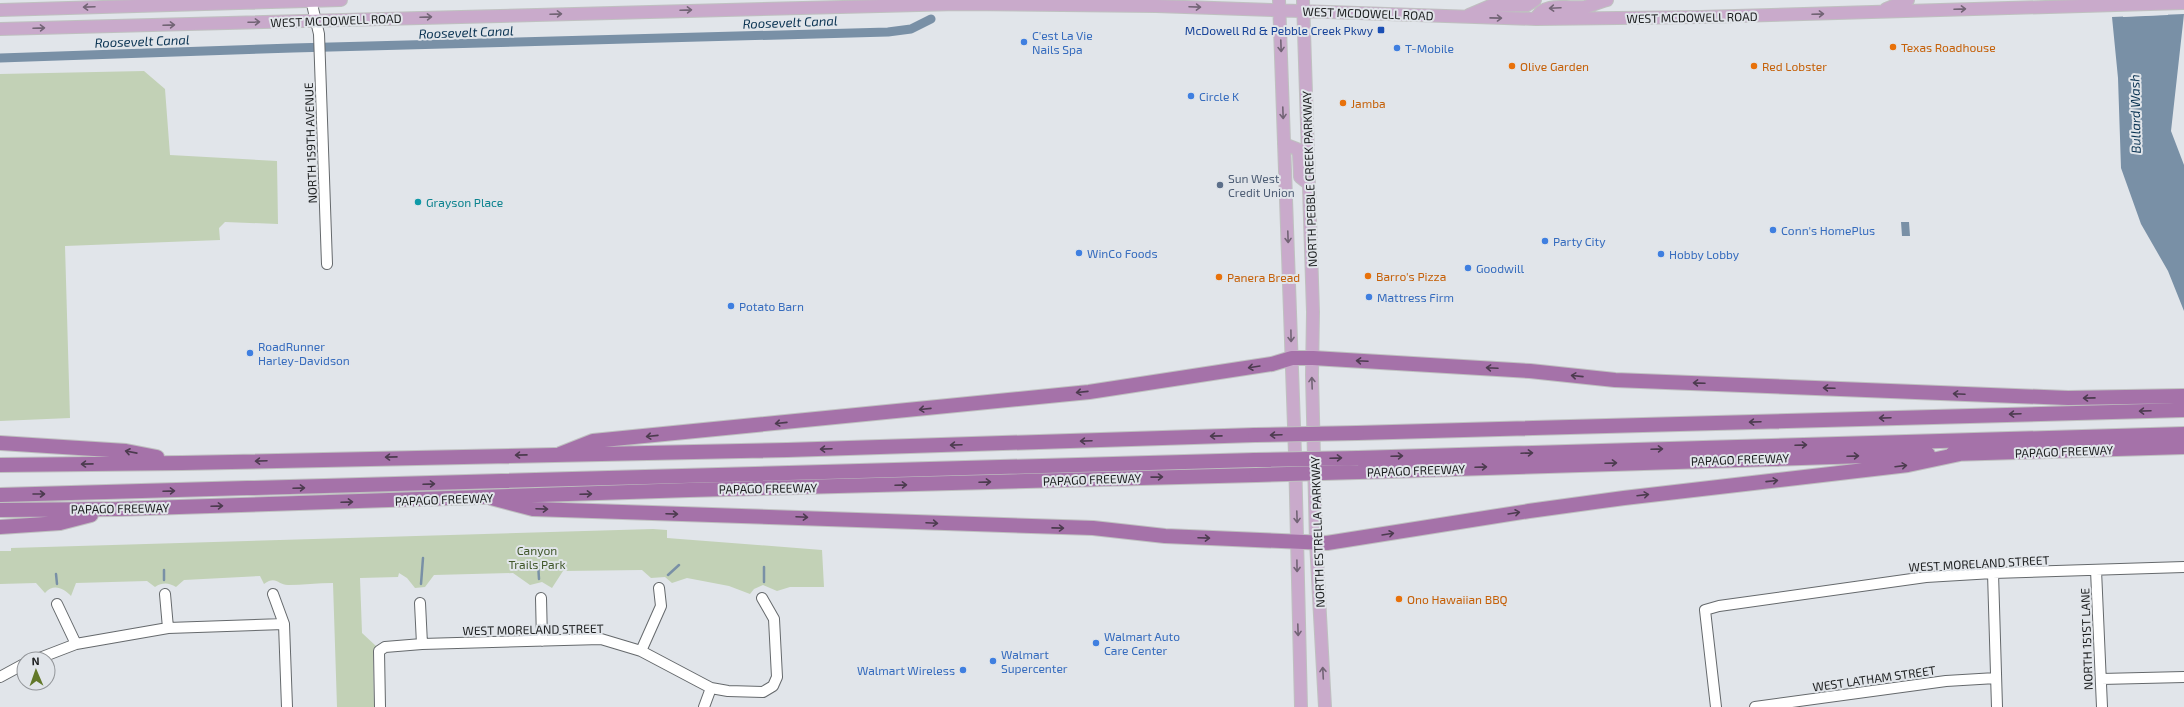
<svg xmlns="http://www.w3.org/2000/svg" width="2184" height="707" font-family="'Exo 2',sans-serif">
<rect width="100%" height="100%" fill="#e1e5ea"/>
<path fill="#c2d1b6" d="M144 71 165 89 170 155 277 161 278 224 225 222 219 228 220 240 65 246 70 418 0 421V74Z
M653 529 667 530V538L822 550 824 587H790L777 591 763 585 754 589 750 594 729 586 687 578 672 583 665 577 651 578 642 570 563 571 552 588 542 582 530 585 513 573 434 575 425 587 415 588 407 578 399 573 398 577 360 578 362 633 376 646 373 655 374 707H337L333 583C318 583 302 585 288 585 278 585 276 575 264 584L260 576 184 580 176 587C169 583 163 582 155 587L147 581 76 583 71 596C64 588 53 583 45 593L36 583 0 584V551H11V548Z"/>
<path fill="#7990a6" d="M2184 14 2171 131 2184 165V311L2168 271 2141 224 2121 168 2118 78 2112 17Z
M1901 222H1909L1910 236H1902Z"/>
<path fill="#e1e5ea" d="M2168 13V15L2123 17V15Z"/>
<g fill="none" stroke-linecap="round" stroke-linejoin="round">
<path stroke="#7990a6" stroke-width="2.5" d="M538 563 539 579
M164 570V580
M56 574 57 584
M668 575 679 565
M764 582V567
M421 584 423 558"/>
<path stroke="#7990a6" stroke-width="9" d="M0 58 293 48 888 32 911 29 931 19"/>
<g stroke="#65696c" stroke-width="12">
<path id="minor" d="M311 0 319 34 327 264
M2096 570 2102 707
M1993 573 1997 707
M165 594 168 628
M273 594 284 624 287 707
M541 598 542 641
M420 603 422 644
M57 604 76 644
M641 651 661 606 659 588
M37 659 76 644 168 628 284 624
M0 677 24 664
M2101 679 2184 677
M380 707 379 651 385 647 422 644 601 639 641 651 711 688 728 691 763 692 773 686 777 677 774 619 762 598
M704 707 711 688
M1716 707 1705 610 1719 606 1926 577 1993 573 2184 567
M1755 707 1946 681 1996 678"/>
</g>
<g stroke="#bfc0c0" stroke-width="14">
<path id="major" d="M1279 0 1295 454 1301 707
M1303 0 1313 312 1312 375 1316 542 1325 707
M1886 9 1908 0
M0 10 341 0
M1469 15 1490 6 1527 5 1535 0
M1536 19C1543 1 1570 9 1585 7 1592 5 1600 2 1607 0
M0 29 958 4 1156 6 1536 19 1700 17 2184 3
M1284 144 1297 149 1299 154 1300 177 1309 184"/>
</g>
<g stroke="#bfc0c0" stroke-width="16">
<path id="highway" d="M1357 433 2184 410
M0 443 126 451 157 457
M560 454 593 441 1089 392 1272 364 1292 358H1313L1530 371 1615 380 2068 398 2184 396
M1952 454 2184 447
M1358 458 2184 434
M0 465 182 463 787 450 1255 435
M1358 472 1928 454
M0 495 1255 460
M491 498 533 509 1093 528 1165 536 1327 543 1529 511 1624 498 1908 465 1960 454
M0 510 117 509 689 490 1256 475
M0 527 60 523 91 515"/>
</g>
<use href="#minor" stroke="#fff" stroke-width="10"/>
<use href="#major" stroke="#c9aacb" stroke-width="12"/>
<use href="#highway" stroke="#a572a9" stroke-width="14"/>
<g stroke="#bfc0c0" stroke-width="16" stroke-linecap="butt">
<path id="highway-bridge" d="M1255 435 1357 433
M1255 460 1358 458
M1256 475 1358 472"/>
</g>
<use href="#highway-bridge" stroke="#a572a9" stroke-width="14"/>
</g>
<defs><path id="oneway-shaft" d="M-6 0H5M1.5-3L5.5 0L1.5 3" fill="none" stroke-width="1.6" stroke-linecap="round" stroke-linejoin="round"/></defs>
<g stroke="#726475">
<use href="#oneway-shaft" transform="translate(89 7) rotate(178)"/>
<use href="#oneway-shaft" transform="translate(1195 7) rotate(2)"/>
<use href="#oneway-shaft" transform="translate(1555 8) rotate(177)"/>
<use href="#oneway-shaft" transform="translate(1960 9) rotate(-2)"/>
<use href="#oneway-shaft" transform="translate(686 10) rotate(-2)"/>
<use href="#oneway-shaft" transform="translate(556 14) rotate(-2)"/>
<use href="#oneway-shaft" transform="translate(1818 14) rotate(-2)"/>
<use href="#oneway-shaft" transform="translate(426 17) rotate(-2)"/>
<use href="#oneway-shaft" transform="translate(1496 18) rotate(1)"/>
<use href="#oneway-shaft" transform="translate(254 22) rotate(-2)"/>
<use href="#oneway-shaft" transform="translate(169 25) rotate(-2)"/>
<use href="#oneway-shaft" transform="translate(39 28) rotate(-2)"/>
<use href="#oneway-shaft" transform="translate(1281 46) rotate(88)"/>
<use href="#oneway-shaft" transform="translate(1283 113) rotate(88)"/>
<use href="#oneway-shaft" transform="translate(1288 237) rotate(88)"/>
<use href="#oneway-shaft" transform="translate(1291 336) rotate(89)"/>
<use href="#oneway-shaft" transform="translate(1312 383) rotate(-92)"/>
<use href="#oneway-shaft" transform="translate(1297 517) rotate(88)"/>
<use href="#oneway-shaft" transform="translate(1297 566) rotate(89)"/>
<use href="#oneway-shaft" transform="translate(1298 630) rotate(88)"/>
<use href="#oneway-shaft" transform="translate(1323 673) rotate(-93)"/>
</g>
<g stroke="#4c3b4f">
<use href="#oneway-shaft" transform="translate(1362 361) rotate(-177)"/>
<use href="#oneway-shaft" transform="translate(1254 367) rotate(171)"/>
<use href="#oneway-shaft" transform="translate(1492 368) rotate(-177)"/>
<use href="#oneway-shaft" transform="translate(1577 376) rotate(-174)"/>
<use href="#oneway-shaft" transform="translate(1699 383) rotate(-178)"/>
<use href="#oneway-shaft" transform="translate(1829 388) rotate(-178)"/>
<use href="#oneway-shaft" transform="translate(1082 392) rotate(174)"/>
<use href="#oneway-shaft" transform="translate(1959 394) rotate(-177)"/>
<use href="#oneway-shaft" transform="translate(2089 398) rotate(179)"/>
<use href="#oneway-shaft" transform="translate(925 409) rotate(174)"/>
<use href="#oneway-shaft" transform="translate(2145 411) rotate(178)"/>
<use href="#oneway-shaft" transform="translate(2015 414) rotate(178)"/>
<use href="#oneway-shaft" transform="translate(1885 418) rotate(178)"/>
<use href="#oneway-shaft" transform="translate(1755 422) rotate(178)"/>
<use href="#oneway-shaft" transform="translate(781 423) rotate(174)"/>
<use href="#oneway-shaft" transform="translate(1276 435) rotate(178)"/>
<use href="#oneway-shaft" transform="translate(652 436) rotate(174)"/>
<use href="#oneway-shaft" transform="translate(1216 436) rotate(179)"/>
<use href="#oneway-shaft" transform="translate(1086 441) rotate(178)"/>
<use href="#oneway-shaft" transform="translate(956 445) rotate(178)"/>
<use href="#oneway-shaft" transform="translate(1801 445) rotate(-2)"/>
<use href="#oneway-shaft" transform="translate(826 449) rotate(178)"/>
<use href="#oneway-shaft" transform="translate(1657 449) rotate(-2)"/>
<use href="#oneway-shaft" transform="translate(131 452) rotate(-169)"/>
<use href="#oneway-shaft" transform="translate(1527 453) rotate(-2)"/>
<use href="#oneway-shaft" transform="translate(521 455) rotate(179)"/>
<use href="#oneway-shaft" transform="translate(1397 456) rotate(-2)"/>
<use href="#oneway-shaft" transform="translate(1853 456) rotate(-2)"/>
<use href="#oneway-shaft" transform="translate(391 457) rotate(179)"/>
<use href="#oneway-shaft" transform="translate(1336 458) rotate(-2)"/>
<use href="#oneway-shaft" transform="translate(261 461) rotate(178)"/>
<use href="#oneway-shaft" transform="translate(1611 463) rotate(-2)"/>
<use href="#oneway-shaft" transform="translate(87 464) rotate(179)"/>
<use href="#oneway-shaft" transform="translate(1901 466) rotate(-7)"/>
<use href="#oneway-shaft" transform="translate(1481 467) rotate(-2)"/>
<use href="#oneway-shaft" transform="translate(1157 477) rotate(-1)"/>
<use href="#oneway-shaft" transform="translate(1772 481) rotate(-6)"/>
<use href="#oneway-shaft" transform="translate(985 482) rotate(-2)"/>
<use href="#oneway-shaft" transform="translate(429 484) rotate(-2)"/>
<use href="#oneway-shaft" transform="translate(901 485) rotate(-2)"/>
<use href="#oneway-shaft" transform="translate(299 488) rotate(-2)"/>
<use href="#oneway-shaft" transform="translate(169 491) rotate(-2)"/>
<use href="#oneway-shaft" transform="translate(39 494)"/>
<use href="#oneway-shaft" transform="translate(586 494) rotate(-2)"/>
<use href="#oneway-shaft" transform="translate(1643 495) rotate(-7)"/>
<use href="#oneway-shaft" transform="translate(347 502) rotate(-2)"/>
<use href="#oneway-shaft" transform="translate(217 506) rotate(-2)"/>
<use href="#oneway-shaft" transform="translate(542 509) rotate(2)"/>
<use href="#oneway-shaft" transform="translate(1514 513) rotate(-9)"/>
<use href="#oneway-shaft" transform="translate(672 514) rotate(2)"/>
<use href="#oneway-shaft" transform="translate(802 517) rotate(3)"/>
<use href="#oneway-shaft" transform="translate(932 523) rotate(3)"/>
<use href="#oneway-shaft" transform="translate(1058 528) rotate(1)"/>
<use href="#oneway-shaft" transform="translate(1388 534) rotate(-9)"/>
<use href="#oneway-shaft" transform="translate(1204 538) rotate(2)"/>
</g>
<rect fill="#1a4fb4" stroke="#e1e5ea" stroke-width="1.5" x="1377" y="26" width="8" height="8" rx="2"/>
<g fill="#3f7fe0" stroke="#e1e5ea" stroke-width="1.5">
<circle cx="1024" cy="42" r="4"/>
<circle cx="1397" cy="48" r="4"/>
<circle cx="1191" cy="96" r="4"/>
<circle cx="1773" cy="230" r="4"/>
<circle cx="1545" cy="241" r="4"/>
<circle cx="1079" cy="253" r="4"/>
<circle cx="1661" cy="254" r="4"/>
<circle cx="1468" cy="268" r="4"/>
<circle cx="1369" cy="297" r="4"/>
<circle cx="731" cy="306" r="4"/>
<circle cx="250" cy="353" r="4"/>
<circle cx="1096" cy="643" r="4"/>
<circle cx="993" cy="661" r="4"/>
<circle cx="963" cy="670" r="4"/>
</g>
<g fill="#e8710a" stroke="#e1e5ea" stroke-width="1.5">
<circle cx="1893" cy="47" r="4"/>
<circle cx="1512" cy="66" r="4"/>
<circle cx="1754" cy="66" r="4"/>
<circle cx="1343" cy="103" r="4"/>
<circle cx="1368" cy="276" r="4"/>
<circle cx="1219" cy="277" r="4"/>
<circle cx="1399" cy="599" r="4"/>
</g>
<circle fill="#5c6f8a" stroke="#e1e5ea" stroke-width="1.5" cx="1220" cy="185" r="4"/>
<circle fill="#0f9aa8" stroke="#e1e5ea" stroke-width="1.5" cx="418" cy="202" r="4"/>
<g text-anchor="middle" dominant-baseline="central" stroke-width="4" stroke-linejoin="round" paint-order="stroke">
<g font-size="12" fill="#1c1e1f" stroke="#e1e5ea">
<text transform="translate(1368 13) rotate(2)">WEST MCDOWELL ROAD</text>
<text transform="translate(1692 17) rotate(-1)">WEST MCDOWELL ROAD</text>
<text transform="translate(336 20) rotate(-2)">WEST MCDOWELL ROAD</text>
<text transform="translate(310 143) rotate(-92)">NORTH 159TH AVENUE</text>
<text transform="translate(1309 179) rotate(-92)">NORTH PEBBLE CREEK PARKWAY</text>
<text transform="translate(2064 451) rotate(-2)">PAPAGO FREEWAY</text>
<text transform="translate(1740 459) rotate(-2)">PAPAGO FREEWAY</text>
<text transform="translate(1416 470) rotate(-2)">PAPAGO FREEWAY</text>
<text transform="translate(1092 479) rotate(-2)">PAPAGO FREEWAY</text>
<text transform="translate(768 488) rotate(-1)">PAPAGO FREEWAY</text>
<text transform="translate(444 499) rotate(-2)">PAPAGO FREEWAY</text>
<text transform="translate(120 508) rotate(-1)">PAPAGO FREEWAY</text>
<text transform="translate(1317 532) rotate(-92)">NORTH ESTRELLA PARKWAY</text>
<text transform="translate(1979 563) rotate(-3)">WEST MORELAND STREET</text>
<text transform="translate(533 629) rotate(-1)">WEST MORELAND STREET</text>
<text transform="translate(2086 639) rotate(-92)">NORTH 151ST LANE</text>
<text transform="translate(1874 678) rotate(-8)">WEST LATHAM STREET</text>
</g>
<g font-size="12" fill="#164399" stroke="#e1e5ea" text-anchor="end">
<text x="1373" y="30">McDowell Rd &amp; Pebble Creek Pkwy</text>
</g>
<g font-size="12" fill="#366cbe" stroke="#e1e5ea" text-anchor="start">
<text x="1032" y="35">C'est La Vie<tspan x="1032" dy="14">Nails Spa</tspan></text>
<text x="1405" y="48">T-Mobile</text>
<text x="1199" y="96">Circle K</text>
<text x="1781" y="230">Conn's HomePlus</text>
<text x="1553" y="241">Party City</text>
<text x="1087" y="253">WinCo Foods</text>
<text x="1669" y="254">Hobby Lobby</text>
<text x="1476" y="268">Goodwill</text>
<text x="1377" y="297">Mattress Firm</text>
<text x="739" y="306">Potato Barn</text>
<text x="258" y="346">RoadRunner<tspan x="258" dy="14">Harley-Davidson</tspan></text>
<text x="1104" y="636">Walmart Auto<tspan x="1104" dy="14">Care Center</tspan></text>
<text x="1001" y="654">Walmart<tspan x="1001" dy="14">Supercenter</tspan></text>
<text x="955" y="670" text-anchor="end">Walmart Wireless</text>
</g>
<g font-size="12" fill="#c56008" stroke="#e1e5ea" text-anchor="start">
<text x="1901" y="47">Texas Roadhouse</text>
<text x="1520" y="66">Olive Garden</text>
<text x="1762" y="66">Red Lobster</text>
<text x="1351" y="103">Jamba</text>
<text x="1376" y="276">Barro's Pizza</text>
<text x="1227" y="277">Panera Bread</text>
<text x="1407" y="599">Ono Hawaiian BBQ</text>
</g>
<g font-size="12" fill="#4e5e75" stroke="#e1e5ea" text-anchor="start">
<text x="1228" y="178">Sun West<tspan x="1228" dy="14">Credit Union</tspan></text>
</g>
<g font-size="12" fill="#0d838f" stroke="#e1e5ea" text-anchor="start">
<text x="426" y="202">Grayson Place</text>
</g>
<g font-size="12" fill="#42582c" stroke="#e1e5ea">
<text x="537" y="550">Canyon<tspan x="537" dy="14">Trails Park</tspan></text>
</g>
<g font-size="13" font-style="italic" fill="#0a3352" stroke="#e1e5ea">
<text transform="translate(790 22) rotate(-2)">Roosevelt Canal</text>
<text transform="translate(466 32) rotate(-2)">Roosevelt Canal</text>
<text transform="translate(142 41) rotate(-2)">Roosevelt Canal</text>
<text transform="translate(2135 114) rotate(-91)">Bullard Wash</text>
</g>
</g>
<g transform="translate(36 671) rotate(358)"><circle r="19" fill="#e1e5ea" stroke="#929599"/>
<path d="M0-3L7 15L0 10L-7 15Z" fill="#627829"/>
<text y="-6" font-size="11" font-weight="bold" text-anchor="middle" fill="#1c1e1f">N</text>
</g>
</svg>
